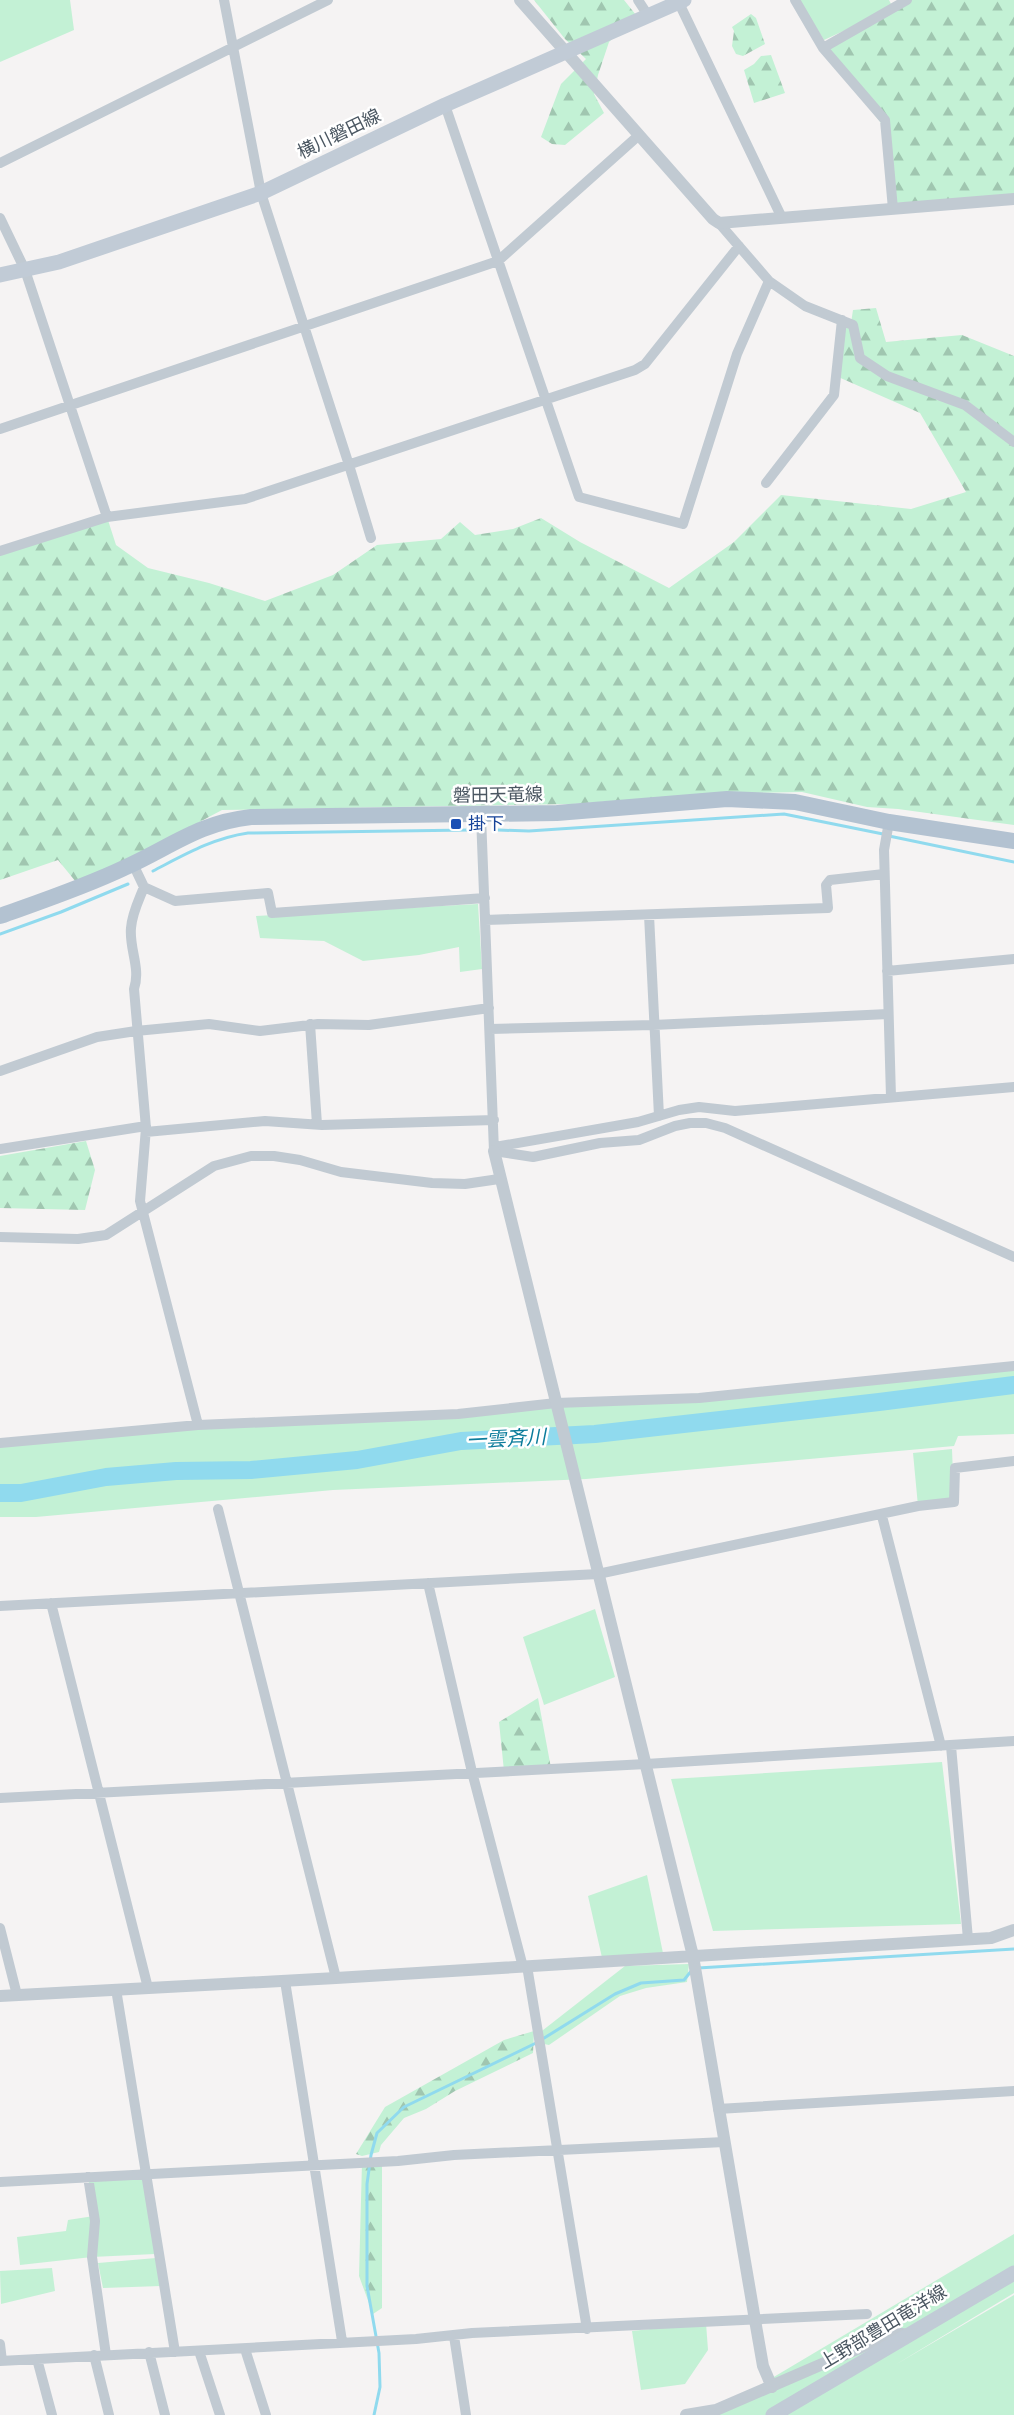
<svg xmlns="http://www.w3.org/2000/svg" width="1014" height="2415" font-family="Signika,'Noto Sans JP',sans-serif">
<defs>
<pattern id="forest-firs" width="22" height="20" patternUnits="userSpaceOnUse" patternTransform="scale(1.5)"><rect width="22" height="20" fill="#c3f1d5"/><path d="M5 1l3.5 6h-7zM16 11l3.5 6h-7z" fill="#a0c6b0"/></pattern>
</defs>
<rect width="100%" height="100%" fill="#f5f3f3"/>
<path fill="#c3f1d5" d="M0 0H70L74 30 0 62Z
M799 0H889L893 8 824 40Z
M478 904 482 969 460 972 459 947 419 955 363 961 324 941 260 938 256 916Z
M1014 1366V1434L958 1436 954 1446 586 1479 333 1490 36 1517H0V1447L276 1421 586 1402 903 1378Z
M952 1449 954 1502 918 1506 913 1453Z
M595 1609 615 1677 544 1705 523 1637Z
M942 1762 961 1924 713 1931 671 1779Z
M647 1875 664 1958 603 1962 588 1896Z
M689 1964 687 1982 646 1988 620 1996 549 2045 544 2044 538 2034 625 1966Z
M143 2174 155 2254 92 2257 20 2265 17 2237 66 2231 68 2220 94 2216 88 2177Z
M1014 2234V2293L895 2365 1014 2295V2415H710Z
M156 2258 161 2286 103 2288 98 2263Z
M52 2268 55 2291 1 2304 0 2271Z
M706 2323 708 2350 685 2384 641 2390 632 2331Z"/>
<path fill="url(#forest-firs)" d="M534 0H624L636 15 609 42 598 75 594 94 604 113 565 145 552 144 541 137 561 84 586 59 565 39Z
M905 0H1014V199L892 203 891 136 823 48Z
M751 14 756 18 765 44 743 56 736 54 732 46 734 31 732 27Z
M771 55 785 93 754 103 744 70 754 64 761 56Z
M876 308 886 342 962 335 1014 356V825L898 809 867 807 802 792 708 794 572 804 222 810 145 851 76 882 58 860 0 880V551L107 517 116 545 148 568 209 583 265 601 333 575 377 545 441 539 460 522 475 535 513 529 541 518 580 542 669 588 734 542 781 495 911 509 966 492 920 413 836 376 842 320 851 323 853 310Z
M86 1141 95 1170 85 1210 0 1208V1156Z
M538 1698 551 1768 504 1771 499 1722Z
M534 2031 533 2053 455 2091 426 2109 404 2118 381 2145 379 2152 362 2156 356 2154 385 2107 504 2040Z
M382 2161V2308L373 2314 359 2276 362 2162Z"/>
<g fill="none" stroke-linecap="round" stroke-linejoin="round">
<path stroke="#90daee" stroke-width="3" d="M498 830 529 831 784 814 883 834
M889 836 1014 862
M153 871C184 855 213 838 248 833L469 830
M0 934 61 912 128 884
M698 1968 1014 1949
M541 2040 615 1994 641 1983 684 1980 692 1970
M374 2415 380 2387 379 2353 367 2286V2184L371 2155 377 2133 404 2107 536 2043"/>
<path stroke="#90daee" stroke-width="18" d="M0 1493H21L106 1477 176 1471 251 1470 357 1460 461 1441 595 1434 879 1402 1014 1385"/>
<path stroke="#c1cad2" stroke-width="10" d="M224 0 261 193 349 465 371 538
M638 0 649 17
M795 0 823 48 885 120 893 209
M679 3 782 218
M823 48 907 0
M445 105 579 497 683 524 737 354 769 281
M0 163 328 0
M0 218 25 270 107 517
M719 223 769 281 805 306 853 325 860 358 887 376 965 405 1014 442
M0 429 498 261 638 136
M766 483 834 395 842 320
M0 551 107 517 245 499 635 370 645 364 739 246
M481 816 494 1151 533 1157 600 1143 639 1140 675 1126 690 1123H706L725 1128 1014 1257
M889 822 884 850 891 1097
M133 864 144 887 175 901 268 893 272 913 485 898
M144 887C139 900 132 913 131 928 129 949 141 968 134 989L146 1128 140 1201 198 1425
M649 915 659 1116
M485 920 828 908 826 885 830 880 884 874
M887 971 1014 959
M310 1024 317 1124
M490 1029 653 1025 888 1014
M0 1071 97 1037 136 1031 209 1024 260 1031 318 1024 369 1025 489 1008
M146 1132 265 1121 322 1125 494 1120
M495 1147 638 1122 679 1110 699 1107 735 1111 1014 1087
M0 1149 146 1126
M0 1237 78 1239 106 1235 214 1166 251 1156H274L300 1160 341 1172 432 1183 465 1184 499 1179
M0 1443 198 1425 458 1414 556 1403 699 1398 1014 1366
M218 1509 336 1978
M882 1516 941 1746
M428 1583 472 1772 523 1967
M51 1603 148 1988
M0 1606 598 1574 918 1506 954 1502 955 1468 1014 1461
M951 1746 968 1939
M0 1798 646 1764 1014 1741
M0 1928 17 1995
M527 1966 587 2329
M285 1981 342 2341
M116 1989 175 2352
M718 2109 1014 2091
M88 2177 95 2221 92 2257 106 2355
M0 2182 398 2161 454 2155 724 2142
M454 2336 466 2415
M0 2344 2 2361
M245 2349 266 2415
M199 2351 220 2415
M149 2352 165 2415
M94 2355 109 2415
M37 2359 52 2415
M0 2361 416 2339 472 2333 867 2314"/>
<path stroke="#c1cad2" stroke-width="12" d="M520 0 713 219 719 223 1014 199
M494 1151 693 1956 755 2320 763 2366 772 2387
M0 1996 336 1978 991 1938 1014 1930
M686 2415 716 2410 894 2333 909 2335"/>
<path stroke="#c1cbd6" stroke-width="15" d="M0 275 59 262 261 193 445 105 684 0
M773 2415 1014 2273"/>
<path stroke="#b3c2d1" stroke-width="16" d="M0 916C42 901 84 887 124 868 171 847 198 823 251 817L557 813 727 799 795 802 889 822 1014 841"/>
</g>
<rect fill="#1a4fb4" stroke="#fff" stroke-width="2" x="450" y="818" width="12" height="12" rx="3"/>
<g text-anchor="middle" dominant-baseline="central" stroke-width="5" stroke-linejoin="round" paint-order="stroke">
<g font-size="18" fill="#4a5661" stroke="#fff">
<text transform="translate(339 134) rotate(-26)">横川磐田線</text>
<text transform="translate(498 795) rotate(-1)">磐田天竜線</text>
<text transform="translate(883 2327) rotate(-31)">上野部豊田竜洋線</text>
</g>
<g font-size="18" fill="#164399" stroke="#fff" text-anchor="start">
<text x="468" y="824">掛下</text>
</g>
<g font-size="20" font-style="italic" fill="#0c7c9b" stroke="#fff">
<text transform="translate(506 1439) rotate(-3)">一雲斉川</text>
</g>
</g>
</svg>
